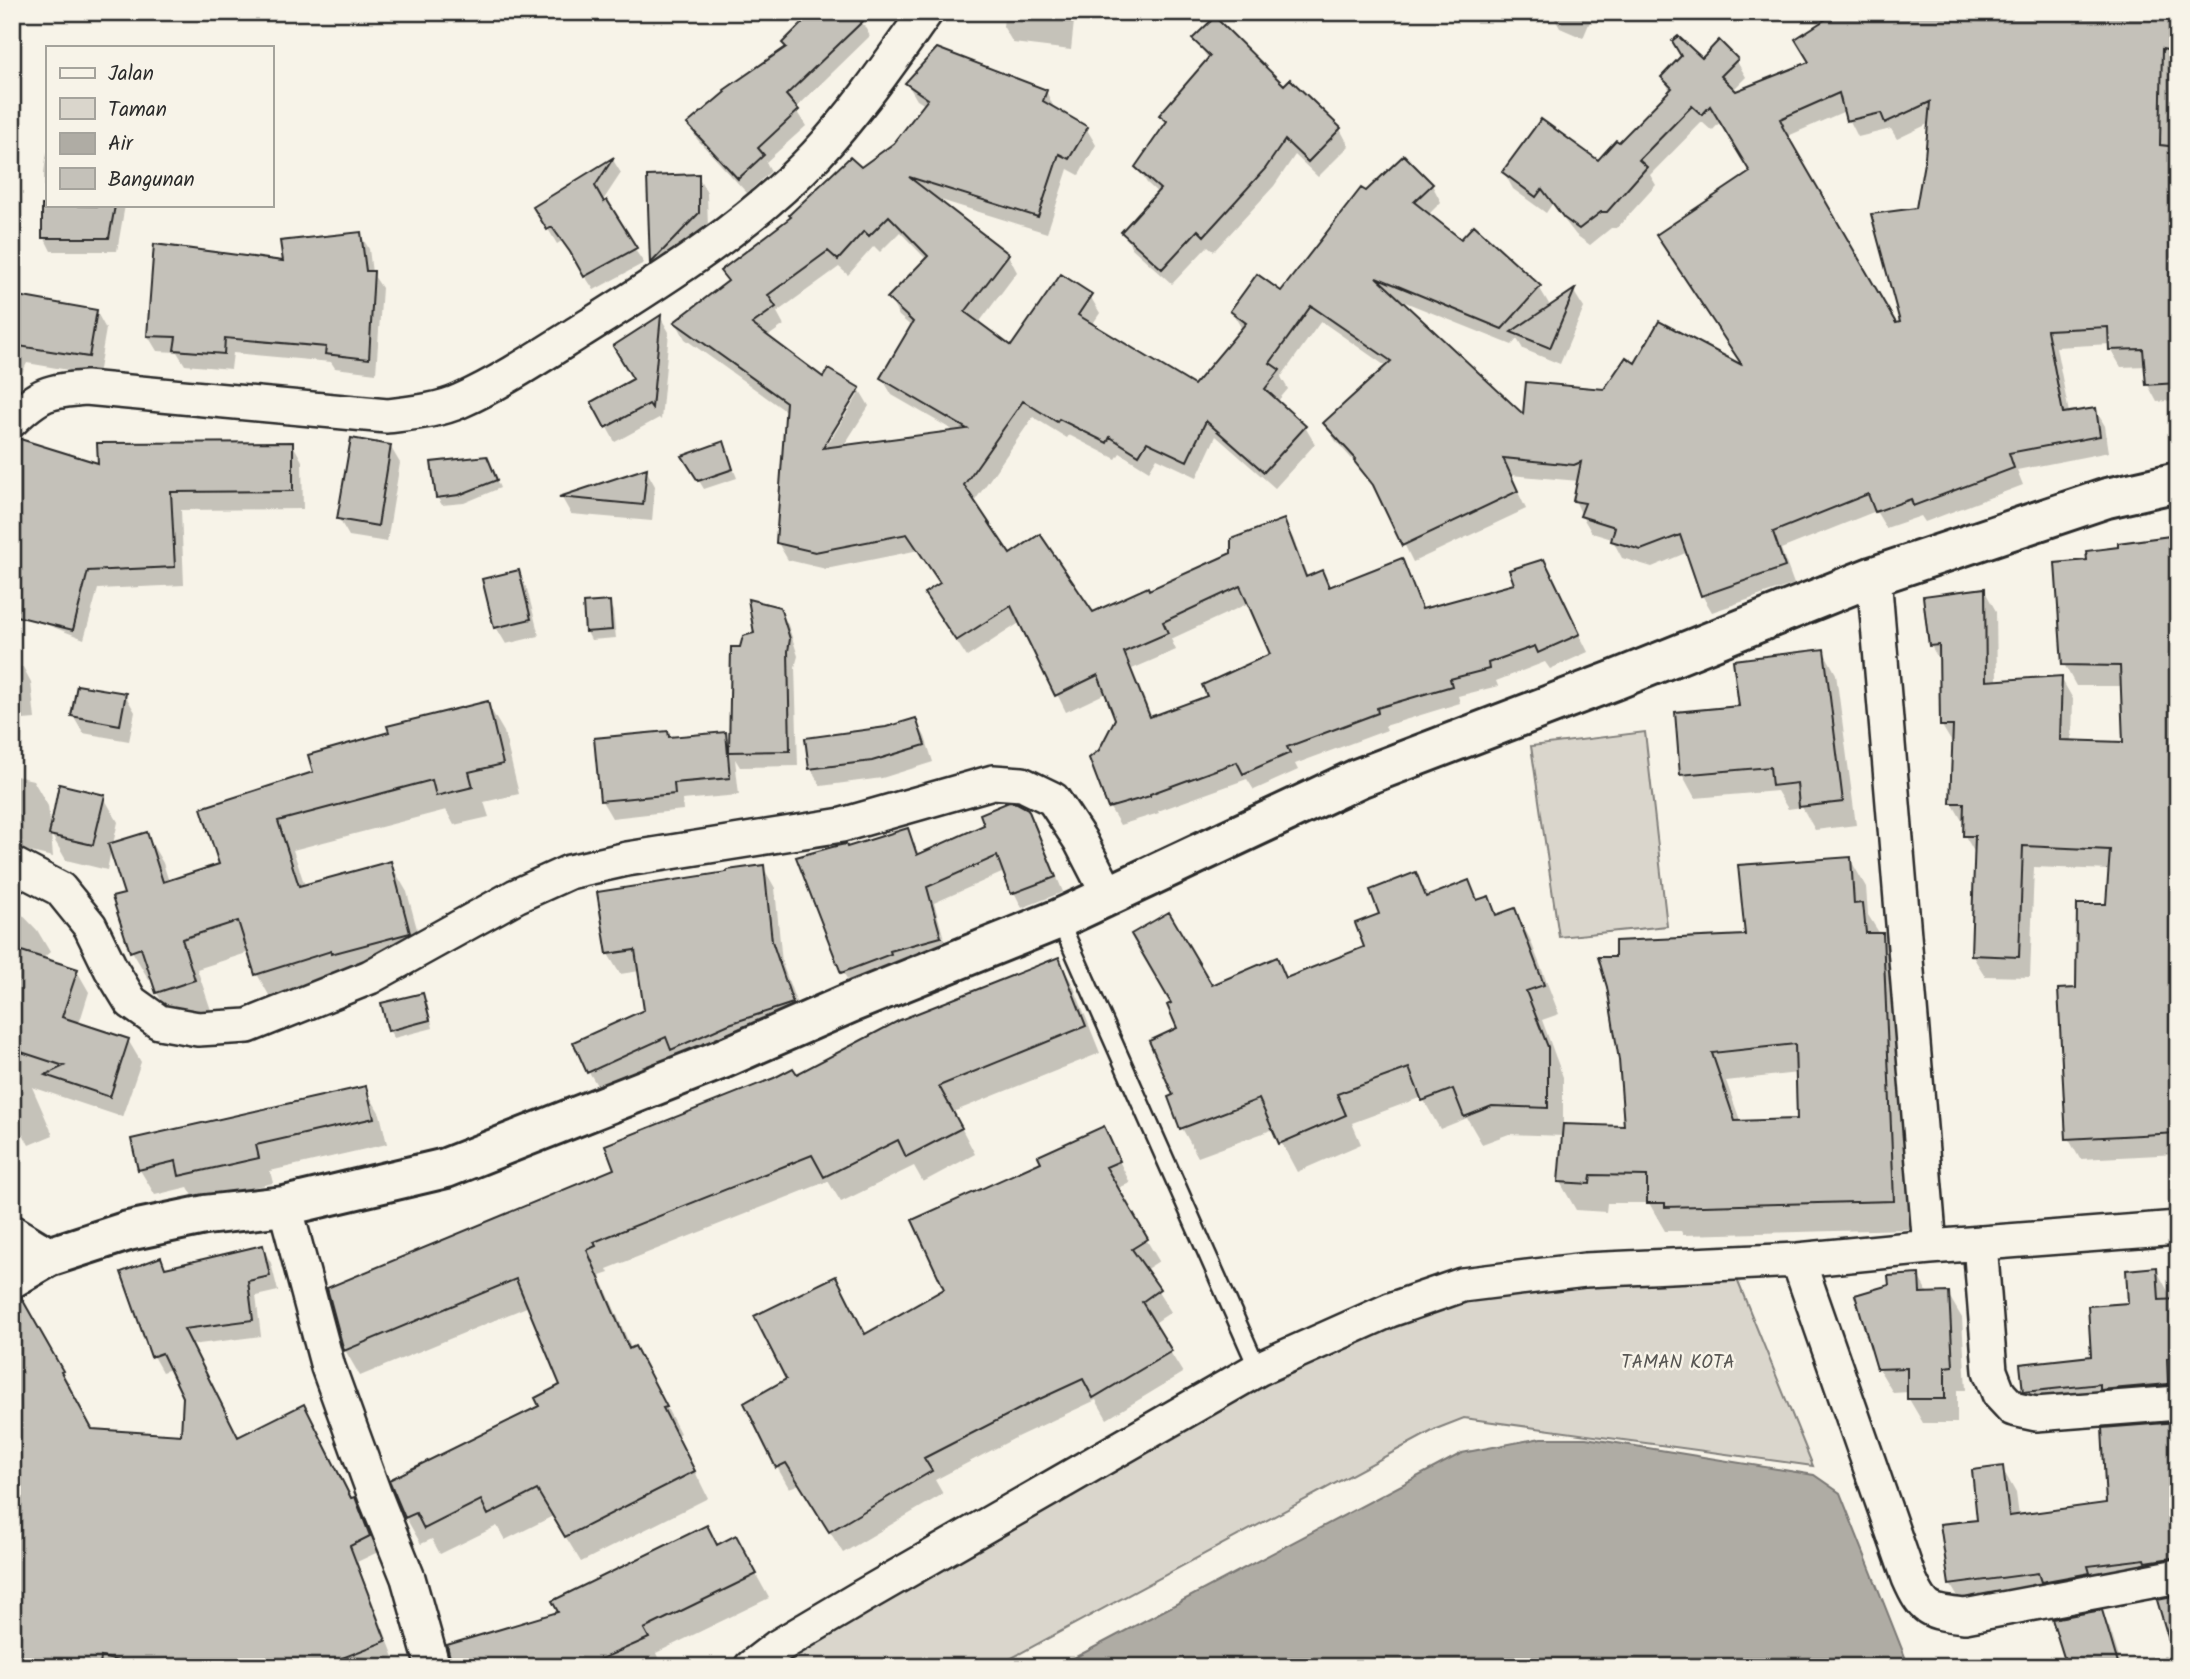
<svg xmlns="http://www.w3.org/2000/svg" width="2190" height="1679" font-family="Kalam,sans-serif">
<rect width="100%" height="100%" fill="#f7f3e8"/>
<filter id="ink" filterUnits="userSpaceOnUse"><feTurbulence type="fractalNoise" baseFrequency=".0143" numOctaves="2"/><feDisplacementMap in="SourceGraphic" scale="14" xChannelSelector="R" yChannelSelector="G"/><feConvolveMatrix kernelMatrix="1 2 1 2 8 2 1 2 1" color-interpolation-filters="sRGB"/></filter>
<g filter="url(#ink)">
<path fill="#dad6cc" stroke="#82807c" stroke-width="2" d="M1645 732 1667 926 1559 937 1531 746Z
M1734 1272 1813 1466 1464 1418 1436 1429 995 1667H773L1191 1417 1444 1300Z"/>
<path fill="#afaca4" stroke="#7a7874" stroke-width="2" d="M1541 1438H1586L1814 1475 1840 1493 1909 1667H1057L1462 1453Z"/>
<path fill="#0003" fill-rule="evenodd" d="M809 12H867L863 24 870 36 795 109 806 126 766 162 771 171 747 193 697 139 689 125 787 49Z
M1005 12H1075L1071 50 1013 43 1003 26Z
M1551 12H1594L1583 38 1560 28Z
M2178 12V400L2157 402 2148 385 2146 366 2121 367 2111 350V344L2056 347 2069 413 2095 409 2105 426 2109 452 2017 470 2023 485 1925 522 1921 516 1886 528 1876 511 1781 549 1794 584 1712 612 1702 595 1688 552 1652 567 1622 558 1612 539 1592 533 1582 516 1575 500 1579 481 1510 475 1526 509 1413 562 1381 497 1359 467 1335 440 1325 423 1387 367 1321 321 1281 377 1288 389 1277 402 1305 427 1315 444 1275 488 1216 436 1197 477 1157 458 1149 471 1120 453 1116 459 1069 435 1067 438 1033 417 974 502 1010 557 1093 614 1149 593 1233 554 1283 521 1293 538 1308 578 1321 572 1331 589 1401 560 1424 610 1517 585 1543 561 1588 652 1550 669 1545 662 1496 681 1498 686 1458 696 1460 703 1385 726 1387 730 1295 764 1298 770 1254 790 1247 779 1158 811 1159 813 1120 825 1110 808 1091 758 1100 751 1116 719 1106 693 1066 712 1021 622 967 657 936 610 940 583 919 550 826 569 788 560 778 543 787 412 685 339 676 322 729 283 860 170 896 144 925 105 917 100 907 83 1046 91 1055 110 1086 128 1096 145 1079 175 1068 169 1047 233 934 198 1008 255 1017 272 978 324 1012 348 1090 296 1100 313 1092 325 1195 387 1242 329 1232 312 1281 293 1366 194 1432 185 1441 202 1428 215 1461 241 1539 287 1549 304 1543 313 1574 292 1584 308 1560 364 1523 349 1517 339 1512 345 1395 298 1524 418 1605 391 1636 366 1744 369 1658 236 1752 173 1721 121 1712 131 1702 122 1650 175 1656 185 1617 228H1611L1590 245 1576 235 1552 204 1546 213 1513 189 1504 172 1598 163 1671 92 1663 78 1702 61 1736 60 1746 77 1733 90 1736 93ZM1845 111 1858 137 1891 129 1897 139 1930 123 1927 157 1902 323 1896 326 1788 136ZM900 232 927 260 890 299 899 316 912 327 882 378 892 395 956 432 843 447 869 406 859 389 824 379 767 337 784 325 777 312 839 267 848 275 874 246 880 252ZM854 395H858L820 457 817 455ZM1249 603 1272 655 1210 697 1152 718 1132 669 1176 650 1171 639Z
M1195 39 1284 88 1340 129 1349 146 1318 177 1295 155 1274 186 1214 251 1208 246 1172 284 1132 248 1123 232 1159 194 1147 183 1137 167 1167 124 1162 116 1209 60Z
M47 151V205H125L117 251H51L44 237V173Z
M613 160 621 173 602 202 644 263 594 290 562 241 557 244 535 207Z
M698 176 707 193 708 230 661 279 652 264 649 178Z
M360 234 369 249 372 273 382 288 376 373 335 368 331 362 233 353 231 369 185 365 177 352 157 351 148 336 285 263Z
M12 296 96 311 106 329 98 375 27 363 12 393Z
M661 318 669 332 661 420 659 418 615 442 593 402 635 380Z
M12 440 99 465 292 443 302 461 303 509 181 510 184 585 98 589 84 639 12 611 16 541Z
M723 443 737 478 704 489 684 456Z
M390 446 400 463 387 542 349 536 339 519Z
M486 457 500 488 464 503 442 505 437 497Z
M646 470 655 486 652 521 571 514 562 498Z
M2178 528V1154L2080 1159 2068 1138 2078 990 2108 906 2110 870 2034 867 2030 977 1985 976 1972 955 1976 855 1965 836 1964 824 1952 803 1954 746 1942 726 1941 663 1931 646 1984 590 1996 611 1997 682 2061 678 2073 699 2072 743 2125 744 2122 686H2076L2064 664 2089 561 2120 549 2171 537 2170 529Z
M518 572 527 589 539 636 506 644 496 627Z
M609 603 613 611 616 638 591 640 587 632Z
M779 609 788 625 798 656 795 667 798 766 740 767 735 759 739 795 682 800 683 810 612 818 602 801 667 732 671 739 725 734 731 745 742 648Z
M1823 650 1836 674 1856 825 1815 830 1802 807 1788 809 1777 791 1695 798 1682 774 1741 708Z
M12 667H23L31 682 35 719 12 721Z
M125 695 135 712 129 741 83 733 73 716Z
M487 703 504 732 519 794 484 802 489 817 454 825 446 810 293 850 305 886 390 863 407 892 426 962 274 1004 257 974 250 952 197 969 211 1010 174 1022 157 993 153 979 149 980 132 951 126 895 111 851 107 870 66 860 51 834 53 857 12 848V775L33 780 48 806 51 831 103 796 118 822 113 844 146 834 163 863 169 882 221 865 315 773Z
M916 720 925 737 933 762 882 778 821 786 811 769 807 739 886 728Z
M1027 810 1036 826 1063 892 1022 908 1004 872 934 903 948 953 852 987 843 972 847 849 907 830 920 856Z
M1850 859 1866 887 1868 915 1898 963 1909 1229 1683 1235 1681 1231H1665L1649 1203H1607L1606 1212 1576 1210 1560 1182 1563 1136 1509 1134 1482 1144 1467 1118 1440 1129 1422 1097 1352 1123 1361 1144 1297 1172 1274 1129 1198 1157 1182 1128 1176 1096 1179 1028 1211 988 1276 959 1288 979 1366 948 1381 915 1416 874 1429 897 1468 882 1479 901 1488 898 1498 916 1514 910 1530 939 1559 1014 1542 1020 1563 1077V1125L1626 1128 1616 959 1747 937ZM1798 1073 1799 1121 1741 1123 1726 1081Z
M763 867 775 888 782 963 804 1024 601 1092 589 1072 646 1011 640 971 620 974 608 954 599 893Z
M12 904 37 930 50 952 42 959 77 971 89 992 79 1024 128 1040 141 1062 122 1117 32 1087 53 1135 29 1145 22 1132 12 1129Z
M1058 959 1073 985 1100 1053 953 1112 975 1154 923 1182 914 1166 841 1202 828 1181 607 1269 609 1273 600 1276 632 1350 649 1374 680 1433 677 1435 708 1498 581 1562 553 1516 505 1540 497 1526 440 1554 432 1539 421 1544 406 1518 392 1480 542 1407 563 1385 529 1306 360 1376 345 1350 617 1170 796 1077Z
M422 995 427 1003 433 1028 394 1038 389 1030Z
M365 1088 380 1114 387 1144 270 1171 273 1183 196 1201 188 1187 155 1195 140 1170 133 1140Z
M1103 1128 1130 1183 1116 1189 1159 1261 1145 1270 1171 1312 1153 1324 1183 1373 1107 1419 1096 1400 1019 1436 935 1480 943 1494 843 1553 800 1484 789 1488 777 1467 866 1336 946 1290 1043 1163Z
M262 1247 271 1263 278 1291 256 1296 261 1336 191 1345 238 1439 351 1500 354 1499 363 1514 378 1552 357 1562 394 1657 368 1667H12V1323L29 1314 71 1387 68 1388 91 1431 182 1437 185 1397 171 1369 162 1372 153 1356 123 1273 165 1269Z
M2156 1269 2170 1295 2171 1301H2178V1410L2040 1416 2025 1391 2093 1358Z
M1918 1276 1929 1295 1948 1294 1962 1318 1966 1390H1957V1423H1923L1909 1399V1392L1893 1393 1879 1369Z
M2178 1424V1584L1965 1609 1950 1584 2002 1468 2016 1493 2019 1516 2108 1505Z
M718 1547 748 1560 769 1598 656 1653 660 1662 649 1667H453L561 1613Z
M2178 1596V1666L2159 1601Z
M2101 1612 2110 1629 2122 1667H2069Z"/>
<path fill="#c4c1b9" stroke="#2b2b2b" stroke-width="2" fill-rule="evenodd" d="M813 12H841L863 21 786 95 799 110 758 148 764 155 738 179 687 124 725 92 724 90 786 47 782 43Z
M1837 12H2178V52L2162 49 2160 145 2178 147V383L2146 385 2143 349 2109 350 2108 327 2047 330 2063 413 2096 408 2100 436 2009 453 2014 468 1913 506 1911 499 1875 512 1868 494 1773 532 1785 567 1701 596 1680 535 1641 550 1611 541 1615 527 1580 516 1585 503 1573 501 1581 462 1574 465 1503 458 1518 491 1402 546 1373 485 1354 461 1356 459 1323 423 1391 361 1311 306 1270 363 1280 370 1265 389 1306 426 1264 472 1206 421 1187 461 1147 442 1139 455 1110 437 1107 443 1059 419 1057 422 1023 401 964 485 1010 554 1040 534 1093 612 1148 587 1149 590 1231 553V539L1284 519 1306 577 1322 570 1329 587 1402 558 1422 609 1514 584 1509 570 1544 559 1580 634 1538 653 1535 646 1488 663 1489 669 1450 679 1452 686 1377 708 1378 713 1287 747 1290 753 1243 774 1237 762 1150 794V796L1108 808 1089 758 1099 750 1115 719 1098 675 1055 696 1011 606 956 641 924 593 940 583 907 534 815 552 776 543 786 402 674 322 728 281 720 271 791 217 789 215 850 157 861 167 894 143 928 99 905 83 937 48 1047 90 1043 101 1088 127 1069 159 1059 154 1038 217 909 177 1009 254 965 312 1011 346 1061 274 1092 294 1078 315 1194 385 1246 323 1230 311 1257 274 1281 291 1361 188 1366 191 1404 155 1433 184 1414 202 1461 239 1474 225 1541 286 1502 329 1376 277 1523 414 1526 382 1604 389 1626 357 1635 363 1659 321 1742 365 1656 235 1750 172 1710 106 1702 115 1692 106 1639 160 1647 167 1607 212H1601L1579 229 1564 218 1542 189 1536 197 1502 172 1541 119 1598 160 1616 140 1619 142 1672 88 1661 77 1681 56 1672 41 1678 36 1702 58 1719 40 1738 59 1721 76 1736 91 1809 62 1795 39ZM1839 93 1846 121 1881 113 1885 123 1930 102 1925 157 1916 208 1871 214 1900 322 1896 323 1782 126 1783 125 1780 119ZM889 216 928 256 887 298 913 322 880 378 967 429 823 448 860 388 828 369 823 377 752 324 776 307 768 295 828 251 838 260 864 231 869 236ZM1240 586 1270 654 1202 685 1207 696 1150 717 1124 652 1168 633 1163 622Z
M1215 17 1284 85 1290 79 1341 128 1308 162 1285 140 1265 169 1204 236 1198 230 1162 269 1121 232 1160 189 1135 167 1167 121 1159 115 1210 56 1192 39Z
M614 157 595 186 604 202 607 200 637 248 584 277 570 252 552 227 547 230 533 207Z
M699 174V213L650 264 647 176Z
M42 205 115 206 109 238H42Z
M361 232 366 271H374L369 359 325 354 326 347 225 338 224 354 174 350 176 337 147 336 154 244 283 261 280 241Z
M1575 289 1550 348 1511 332Z
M12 295 97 310 89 357 12 345Z
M661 315 652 408 649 404 605 428 591 402 633 379 613 346Z
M17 438 98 463 97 443 293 442V491L171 492 175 567 88 571 73 630 12 615V539H14L12 439Z
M351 438 391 445 378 526 337 519Z
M724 441 733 469 698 481 682 456Z
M487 456 497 480 459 495 436 498 431 462Z
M647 468 643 505 559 497Z
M2178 535V1133L2066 1139 2058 989 2076 988 2077 904H2106L2110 850 2023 846 2019 957 1971 955 1975 836H1963L1964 803H1950L1953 726H1940L1939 645 1929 646 1923 596 1985 588 1986 681 2062 676 2060 740 2123 742 2120 666 2062 665 2055 563 2087 560 2086 551 2118 547V543Z
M519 570 531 619 494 628 482 579Z
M748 599 780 607 790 639 788 651 790 751 729 752 731 647H740L743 636 754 633Z
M610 601 612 630 585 632 583 603Z
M1824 649 1843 802 1799 807 1797 783 1772 786 1770 767 1680 775 1675 712 1739 706 1733 660Z
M77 685 126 693 120 725 71 716Z
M488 701 503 764 469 772 473 787 436 796 432 780 278 821 299 886 391 861 410 933 331 954V951L255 975 238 921 182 939 195 980 156 993 141 948 130 952 112 897 124 894 108 844 147 832 163 882 219 864 201 808 313 772 308 755 389 732 387 726Z
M916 718 925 745 872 761 809 769 805 738 886 727Z
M668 731 669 737 726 732 730 778 674 783 675 794 600 801 594 738Z
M59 784 105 795 93 845 49 835Z
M1009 802 1017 803 1028 809 1056 877 1011 894 997 856 927 887 941 937 890 951 891 954 841 973 796 857 836 846 846 844 847 847 908 828 917 855 984 825 980 814Z
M1851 857 1854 904 1863 903 1866 933H1883L1894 1201 1665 1207V1203H1647V1176L1591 1175 1590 1184 1558 1182 1563 1124 1624 1126 1619 1060 1607 987 1598 957H1615V941L1745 935 1738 865ZM1795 1044 1797 1119 1735 1121 1712 1053Z
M764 865 772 941 793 1003 729 1024 671 1050 666 1037 587 1073 573 1042 644 1010 635 950 607 954 597 892 727 872V870Z
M1416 872 1426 897 1469 880 1477 900 1489 896 1496 915 1515 908 1544 985 1526 991 1548 1047V1108L1492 1106 1464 1117 1453 1089 1422 1101 1409 1068 1337 1094 1346 1115 1279 1144 1259 1099 1180 1129 1168 1097 1173 1095 1149 1041 1177 1028 1167 1005 1171 1003 1131 934 1169 912 1212 985 1277 957 1286 978 1364 947 1355 923 1379 914 1370 890Z
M12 948 78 969 62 1017 129 1039 110 1097 45 1075 64 1066 12 1049Z
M1059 957 1086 1026 939 1086 962 1128 906 1157 898 1140 824 1177 812 1155 594 1242 596 1246 587 1250 629 1349 635 1346 667 1407 663 1408 695 1471 565 1537 537 1490 488 1515 481 1500 424 1529 416 1513 405 1518 389 1480 539 1406 535 1398 560 1385 516 1279 344 1351 327 1288 614 1169 605 1145 774 1078 793 1068 797 1074 900 1020Z
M423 993 430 1020 388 1031 381 1003Z
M366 1086 374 1118 256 1145 259 1158 179 1176 176 1161 138 1170 131 1139Z
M1104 1126 1120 1161 1106 1167 1148 1239 1132 1249 1160 1289 1142 1302 1172 1351 1093 1398 1083 1379 1031 1403 924 1458 932 1471 829 1532 786 1463 776 1468 744 1403 786 1379 754 1316 836 1276 865 1334 944 1289 912 1220 1041 1162 1038 1156Z
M263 1245 270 1276 248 1281 253 1320 184 1329 238 1437 304 1404 351 1498 355 1497 370 1536 350 1546 386 1641 342 1658 344 1667H145L101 1657 100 1667H62L12 1660V1300L21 1297 63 1371 61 1372 92 1429 181 1435 183 1397 162 1353 151 1357 121 1272 161 1257 165 1268Z
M2157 1267 2159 1300 2178 1299V1357L2167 1358 2168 1384 2100 1390V1384L2023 1392 2020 1364 2091 1356 2088 1306 2128 1303 2126 1270Z
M1919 1274 1920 1293 1949 1292 1953 1366 1945 1367V1399H1907V1368L1877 1369 1855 1295 1889 1285 1888 1276Z
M2178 1422V1557L2146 1562 2145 1559 2088 1566 2090 1573 2041 1582 2038 1573 1949 1585 1940 1524 1977 1520 1972 1470 2003 1466 2009 1516 2106 1503 2102 1428Z
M707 1525 717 1545 736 1535 757 1574 644 1629 649 1638 583 1667H452L447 1645 558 1612 552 1601Z
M2178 1596V1642L2170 1644 2157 1600Z
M2102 1610 2119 1667H2067L2052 1619Z"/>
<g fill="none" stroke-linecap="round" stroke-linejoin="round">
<g stroke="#2b2b2b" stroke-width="21">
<path id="service" d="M1059 919 1258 1369"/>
</g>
<g stroke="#2b2b2b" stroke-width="38">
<path id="minor" d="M12 420C40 393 48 391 86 388L387 416C411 413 438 411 460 401 500 383 541 356 579 332 662 280 748 227 816 155 857 111 891 61 926 12
M1874 576 1930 1247
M12 864 60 889 90 926 111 969 131 1002 159 1022 198 1029 248 1026 370 977 516 896 569 872 627 859 842 825 993 782 1022 784 1053 799 1080 840 1108 894
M285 1206 328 1367 375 1496 408 1578 433 1667
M1980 1243 1990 1371 1999 1394 2013 1409 2036 1414 2178 1403
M1798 1260 1909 1578C1924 1612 1929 1612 1965 1616L2178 1576
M751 1667 777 1647 863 1596 1258 1369 1390 1310 1462 1285 1585 1270 1798 1260 1930 1247 2178 1228"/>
</g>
<g stroke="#2b2b2b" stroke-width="44">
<path id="tertiary" d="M12 1235 48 1257"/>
</g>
<g stroke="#2b2b2b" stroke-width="44">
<path id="trunk" d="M12 1278 48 1257 128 1231 205 1215 285 1206 446 1168 722 1059 850 1003 1059 919 1359 778 1615 680 1874 576 2107 498 2178 482"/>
</g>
<use href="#service" stroke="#f7f3e8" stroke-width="16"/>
<use href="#minor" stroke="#f7f3e8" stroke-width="33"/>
<use href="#tertiary" stroke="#f7f3e8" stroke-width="38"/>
<use href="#trunk" stroke="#f7f3e8" stroke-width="38"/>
</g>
</g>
<g text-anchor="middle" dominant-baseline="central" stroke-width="5" stroke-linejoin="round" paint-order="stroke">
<g font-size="19" fill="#575653" stroke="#f7f3e8">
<text x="1678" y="1363">TAMAN KOTA</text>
</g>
</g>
<rect width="2190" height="1679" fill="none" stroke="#f7f3e8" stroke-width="42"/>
<rect x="21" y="21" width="2148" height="1637" fill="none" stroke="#2b2b2b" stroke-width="2.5" filter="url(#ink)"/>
<rect x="46" y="46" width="228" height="161" fill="#f7f3e8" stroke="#a5a39c" stroke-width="2"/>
<rect x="60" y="68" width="35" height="10" fill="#f7f3e8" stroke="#a5a39c" stroke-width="2"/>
<text x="108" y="80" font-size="21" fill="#2b2b2b">Jalan</text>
<rect x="60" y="98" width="35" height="21" fill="#dad6cc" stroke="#a5a39c" stroke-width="2"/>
<text x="108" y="116" font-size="21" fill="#2b2b2b">Taman</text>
<rect x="60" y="133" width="35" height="21" fill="#afaca4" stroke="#a5a39c" stroke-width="2"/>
<text x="108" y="150" font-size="21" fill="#2b2b2b">Air</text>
<rect x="60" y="168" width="35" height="21" fill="#c4c1b9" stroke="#a5a39c" stroke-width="2"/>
<text x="108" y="186" font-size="21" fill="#2b2b2b">Bangunan</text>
</svg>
